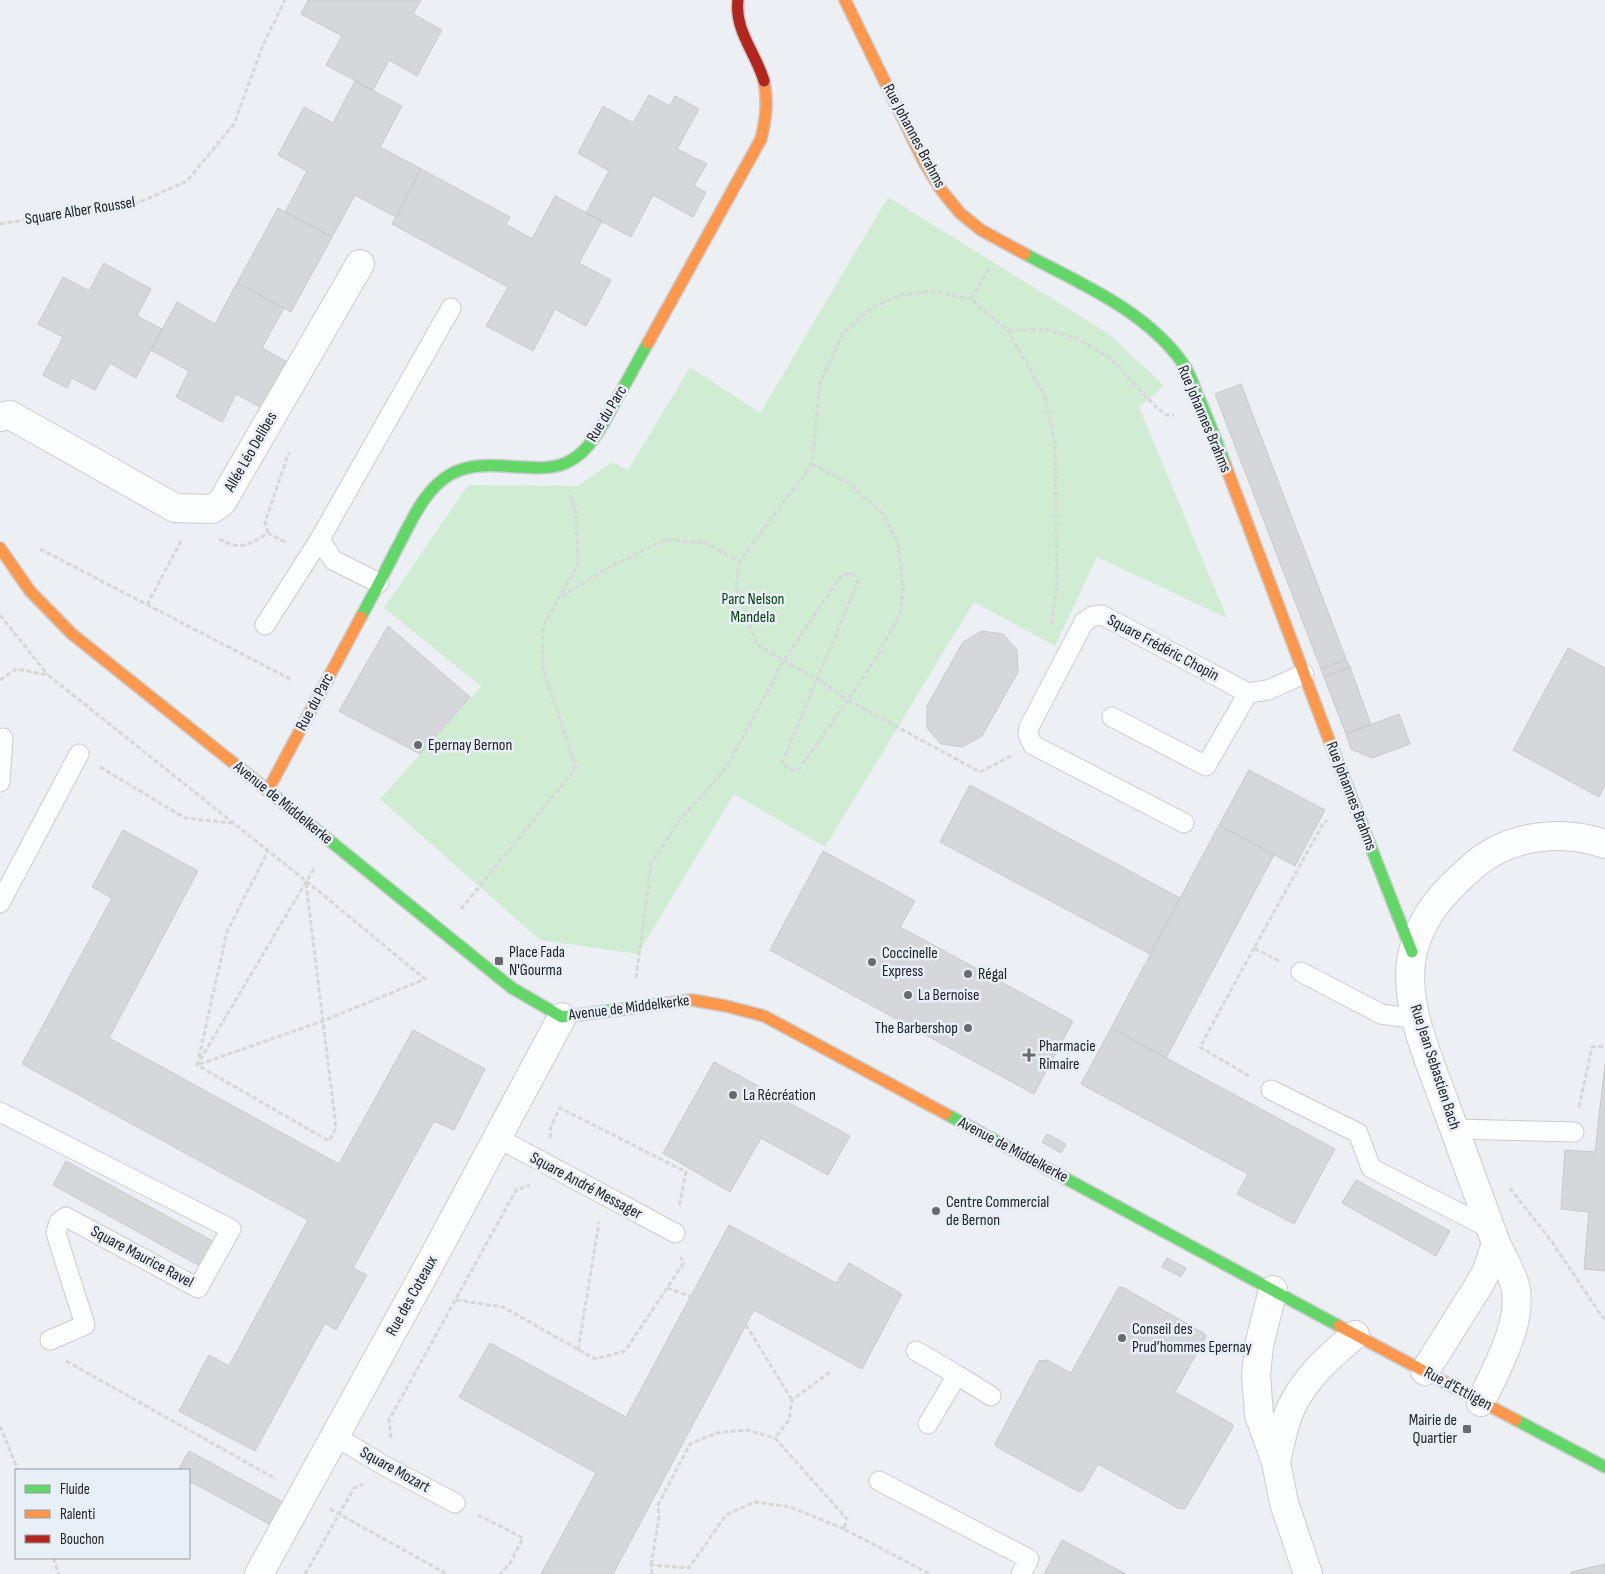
<svg xmlns="http://www.w3.org/2000/svg" width="1605" height="1574" font-family="'Sofia Sans Condensed',sans-serif">
<rect width="100%" height="100%" fill="#eceff3"/>
<path fill="#d0edd4" d="M888 197 1109 334 1164 386 1139 407 1227 618 1097 557 1055 646 974 602 825 847 734 794 638 954 540 940 380 799 481 686 384 608 468 485 578 486 612 462 628 470 690 367 760 413Z"/>
<path fill="#d5d7db" stroke="#c7cacc" d="M308 0H421L413 14 442 30 417 76 389 60 373 90 326 65 342 36 301 14Z
M355 81 402 106 380 147 421 169 396 217 355 195 332 237 285 212 307 171 278 155 304 107 333 123Z
M649 95 670 106 675 96 699 109 677 149 707 164 694 186 706 192 693 217 653 195 631 237 586 213 609 171 578 153 603 106 633 123Z
M421 169 510 217 506 224 532 239 555 196 602 221 579 263 611 280 586 326 555 309 533 351 486 326 508 287 392 224Z
M278 208 332 237 291 312 237 283Z
M104 263 151 289 137 316 162 329 136 378 110 363 95 390 72 378 67 388 43 375 63 337 38 324 63 277 89 291Z
M237 283 284 308 262 348 289 363 264 409 236 394 222 422 176 397 189 371 151 350 177 302 215 324Z
M1241 384 1346 659 1321 669 1215 394Z
M388 626 470 697 420 754 339 711Z
M982 631 1003 634 1017 650 1018 672 982 736 962 747 941 744 927 728V706L963 642Z
M1568 648 1605 668V785L1599 797 1513 750Z
M1346 659 1350 667 1324 677 1321 669Z
M1350 667 1371 725 1346 734 1324 677Z
M1399 714 1410 744 1372 758 1351 749 1346 734Z
M1249 770 1325 810 1295 866 1219 825Z
M970 785 1180 898 1150 954 940 842Z
M1219 825 1274 855 1166 1058 1111 1028Z
M123 830 198 871 109 1038 339 1164 413 1030 485 1069 454 1130 434 1121 353 1268 367 1275 336 1330 325 1323 255 1451 179 1411 209 1355 229 1366 308 1220 22 1064 112 898 92 887Z
M823 851 915 901 900 927 1073 1021 1034 1094 770 950Z
M1111 1028 1335 1149 1294 1224 1237 1194 1248 1174 1081 1084Z
M714 1062 850 1136 828 1175 761 1138 730 1192 663 1153Z
M1605 1064V1271L1584 1269 1589 1212 1561 1209 1565 1150 1595 1152Z
M1047 1134 1066 1144 1061 1153 1042 1142Z
M66 1161 220 1245 207 1270 53 1185Z
M1356 1180 1450 1231 1436 1256 1342 1203Z
M729 1225 836 1283 849 1263 902 1294 862 1369 754 1310 613 1574H541L596 1473 459 1397 490 1343 626 1417Z
M1167 1258 1186 1268 1181 1277 1162 1267Z
M1119 1287 1124 1288 1205 1334 1206 1337 1175 1392 1232 1424 1233 1427 1185 1509 1178 1508 1098 1464 1083 1490 1079 1492 997 1447 995 1444 1039 1361 1047 1360 1071 1373Z
M189 1451 283 1502 271 1525 189 1481V1470H178Z
M1062 1540 1126 1574H1044Z
M1605 1564V1574H1571V1572Z"/>
<g fill="none" stroke-linecap="round" stroke-linejoin="round">
<g stroke="#cacccf" stroke-width="21">
<path id="lane" d="M379 583 333 560 320 539 451 308
M265 625 320 539
M1112 717 1206 766 1248 693
M0 782 3 738
M1184 823 1033 745 1028 735 1029 727 1084 622 1093 616 1102 615 1248 693 1268 690 1304 674
M0 903 79 754
M1301 972 1381 1014 1416 1019
M1271 1090 1358 1133 1371 1168 1491 1229
M0 1112 231 1229 198 1288 66 1217 59 1222 56 1233 85 1325 50 1340
M1454 1129 1574 1132
M498 1138 675 1233
M916 1351 957 1375 928 1424
M957 1375 991 1396
M335 1436 383 1465 455 1503
M879 1481 1029 1559 1021 1574"/>
</g>
<g stroke="#cacccf" stroke-width="30">
<path id="street" d="M0 417 10 415 175 508 212 509 222 502 360 264
M1496 1243C1479 1197 1462 1151 1445 1104 1429 1059 1401 1000 1413 951 1422 914 1446 890 1473 866 1509 835 1561 829 1605 844
M1273 1290 1259 1345 1256 1375 1259 1415 1276 1462 1284 1503 1308 1574
M1425 1371 1479 1285 1488 1268 1496 1243C1502 1256 1511 1271 1515 1285 1524 1322 1496 1369 1481 1402
M1276 1462C1279 1449 1282 1434 1286 1421 1297 1385 1327 1358 1355 1335
M259 1574 434 1256 562 1017"/>
</g>
<g stroke="#cacccf" stroke-width="14">
<path id="fast" d="M1025 254C1081 284 1147 311 1184 365 1189 373 1193 383 1196 392 1207 416 1216 440 1225 464
M361 617C373 595 385 572 396 550 411 523 423 490 451 474 472 462 498 466 521 467 536 468 552 469 566 463 593 451 605 419 619 395 629 378 638 360 648 343
M1329 740 1412 952
M251 777 512 988 562 1017 654 1005
M946 1114 1339 1326
M1516 1420 1605 1467"/>
</g>
<g stroke="#cacccf" stroke-width="14">
<path id="slow" d="M845 0 924 162 942 191 960 213 981 230 1025 254
M648 343 761 139C766 119 768 102 764 81
M1225 464 1329 740
M0 548 30 591 72 634 251 777
M268 790 361 617
M654 1005 692 1000 726 1006 764 1016 946 1114
M1339 1326 1516 1420"/>
</g>
<g stroke="#cacccf" stroke-width="14">
<path id="jam" d="M738 0C734 30 756 53 764 81"/>
</g>
<path stroke="#d7d7d9" stroke-width="3" stroke-dasharray="5 2.5" stroke-linecap="butt" d="M0 224 140 202 187 181 234 124 263 45 285 0
M989 269 971 299 1008 331 1044 394 1055 444 1057 587 1051 625
M1008 331 1045 329 1079 339 1112 360 1156 407 1166 415H1174
M812 464 848 483 882 513 898 542 903 589 900 614 879 653 848 700 980 772 1011 756
M570 495 576 513 578 565 559 598 613 565 665 540 704 542 739 562 812 464 820 383 843 334 870 309 900 295 931 291 971 299
M268 533 265 522 289 452
M219 539C240 551 249 545 268 533L287 543
M40 549 292 680
M147 605 182 539
M0 615 48 675
M0 680 16 669 48 675 306 881 425 979 323 1021 197 1065 227 932 268 851
M100 767 185 818 232 823
M306 883 336 1128 329 1141 197 1065 315 867
M461 909 576 768 543 668V626L559 598
M1279 961 1254 948 1323 824 1327 820
M636 978 651 864 678 822 727 767 784 660 841 576 852 573 858 581 782 763 792 770 799 769 848 700 817 679 757 645 736 587 739 562
M1249 1076 1200 1047 1254 948
M1579 1107 1592 1047 1605 1046
M550 1138 551 1126 560 1108 686 1172 679 1207
M1510 1188 1552 1242 1603 1318H1605
M667 1288 690 1296
M456 1300 503 1307 595 1359 625 1351 683 1264 681 1257
M746 1325 792 1400
M578 1350 599 1222
M66 1361 276 1479
M830 1372 792 1400 789 1420 775 1438 847 1519 844 1529 930 1574
M0 1426 18 1470
M391 1438 389 1420 516 1190 530 1185
M330 1509 447 1574
M478 1515 523 1538 510 1563 500 1574
M53 1558 59 1574
M651 1565 659 1517 658 1505 690 1444 716 1433 747 1430 775 1438
M305 1574 354 1488 363 1484
M652 1574 651 1565 689 1568 726 1515 754 1502 790 1507 844 1529"/>
<use href="#lane" stroke="#fcfdfd" stroke-width="19"/>
<use href="#street" stroke="#fcfdfd" stroke-width="28"/>
<use href="#fast" stroke="#63d668" stroke-width="11"/>
<use href="#slow" stroke="#ff974d" stroke-width="11"/>
<use href="#jam" stroke="#b3261e" stroke-width="11"/>
</g>
<g fill="#686a6e" stroke="#e9eff6" stroke-width="2">
<circle cx="418" cy="745" r="5"/>
<rect x="494" y="956" width="10" height="10" rx="2.5"/>
<circle cx="872" cy="962" r="5"/>
<circle cx="968" cy="974" r="5"/>
<circle cx="908" cy="995" r="5"/>
<circle cx="968" cy="1028" r="5"/>
<path d="M1026.5 1047.5h5v5h5v5h-5v5h-5v-5h-5v-5h5z"/>
<circle cx="733" cy="1095" r="5"/>
<circle cx="936" cy="1211" r="5"/>
<circle cx="1122" cy="1338" r="5"/>
<rect x="1462" y="1424" width="10" height="10" rx="2.5"/>
</g>
<g text-anchor="middle" dominant-baseline="central" stroke-width="5" stroke-linejoin="round" paint-order="stroke">
<g font-size="16" fill="#212326" stroke="#e9eff6">
<text transform="translate(914 136) rotate(62)">Rue Johannes Brahms</text>
<text transform="translate(80 211) rotate(-9)">Square Alber Roussel</text>
<text transform="translate(607 414) rotate(-59)">Rue du Parc</text>
<text transform="translate(1204 419) rotate(67)">Rue Johannes Brahms</text>
<text transform="translate(251 452) rotate(-60)">Allée Léo Delibes</text>
<text transform="translate(1163 648) rotate(28)">Square Frédéric Chopin</text>
<text transform="translate(315 702) rotate(-62)">Rue du Parc</text>
<text transform="translate(1351 796) rotate(69)">Rue Johannes Brahms</text>
<text transform="translate(283 803) rotate(39)">Avenue de Middelkerke</text>
<text transform="translate(629 1008) rotate(-7)">Avenue de Middelkerke</text>
<text transform="translate(1435 1067) rotate(72)">Rue Jean Sebastien Bach</text>
<text transform="translate(1013 1150) rotate(28)">Avenue de Middelkerke</text>
<text transform="translate(586 1186) rotate(28)">Square André Messager</text>
<text transform="translate(142 1257) rotate(28)">Square Maurice Ravel</text>
<text transform="translate(412 1296) rotate(-61)">Rue des Coteaux</text>
<text transform="translate(1458 1389) rotate(28)">Rue d'Ettligen</text>
<text transform="translate(395 1470) rotate(29)">Square Mozart</text>
</g>
<g font-size="16" fill="#003b0a" stroke="#e9eff6">
<text x="753" y="599">Parc Nelson<tspan x="753" dy="18">Mandela</tspan></text>
</g>
<g font-size="16" fill="#212326" stroke="#e9eff6" text-anchor="start">
<text x="428" y="745">Epernay Bernon</text>
<text x="509" y="952">Place Fada<tspan x="509" dy="18">N'Gourma</tspan></text>
<text x="882" y="953">Coccinelle<tspan x="882" dy="18">Express</tspan></text>
<text x="978" y="974">Régal</text>
<text x="918" y="995">La Bernoise</text>
<text x="958" y="1028" text-anchor="end">The Barbershop</text>
<text x="1039" y="1046">Pharmacie<tspan x="1039" dy="18">Rimaire</tspan></text>
<text x="743" y="1095">La Récréation</text>
<text x="946" y="1202">Centre Commercial<tspan x="946" dy="18">de Bernon</tspan></text>
<text x="1132" y="1329">Conseil des<tspan x="1132" dy="18">Prud’hommes Epernay</tspan></text>
<text x="1457" y="1420" text-anchor="end">Mairie de<tspan x="1457" dy="18">Quartier</tspan></text>
</g>
</g>
<rect x="15" y="1469" width="175" height="90" fill="#e9eff6" stroke="#999da3"/>
<rect x="25" y="1485" width="25" height="8" fill="#63d668" stroke="#999da3"/>
<text x="60" y="1494" font-size="15" fill="#212326">Fluide</text>
<rect x="25" y="1510" width="25" height="8" fill="#ff974d" stroke="#999da3"/>
<text x="60" y="1519" font-size="15" fill="#212326">Ralenti</text>
<rect x="25" y="1535" width="25" height="8" fill="#b3261e" stroke="#999da3"/>
<text x="60" y="1544" font-size="15" fill="#212326">Bouchon</text>
</svg>
